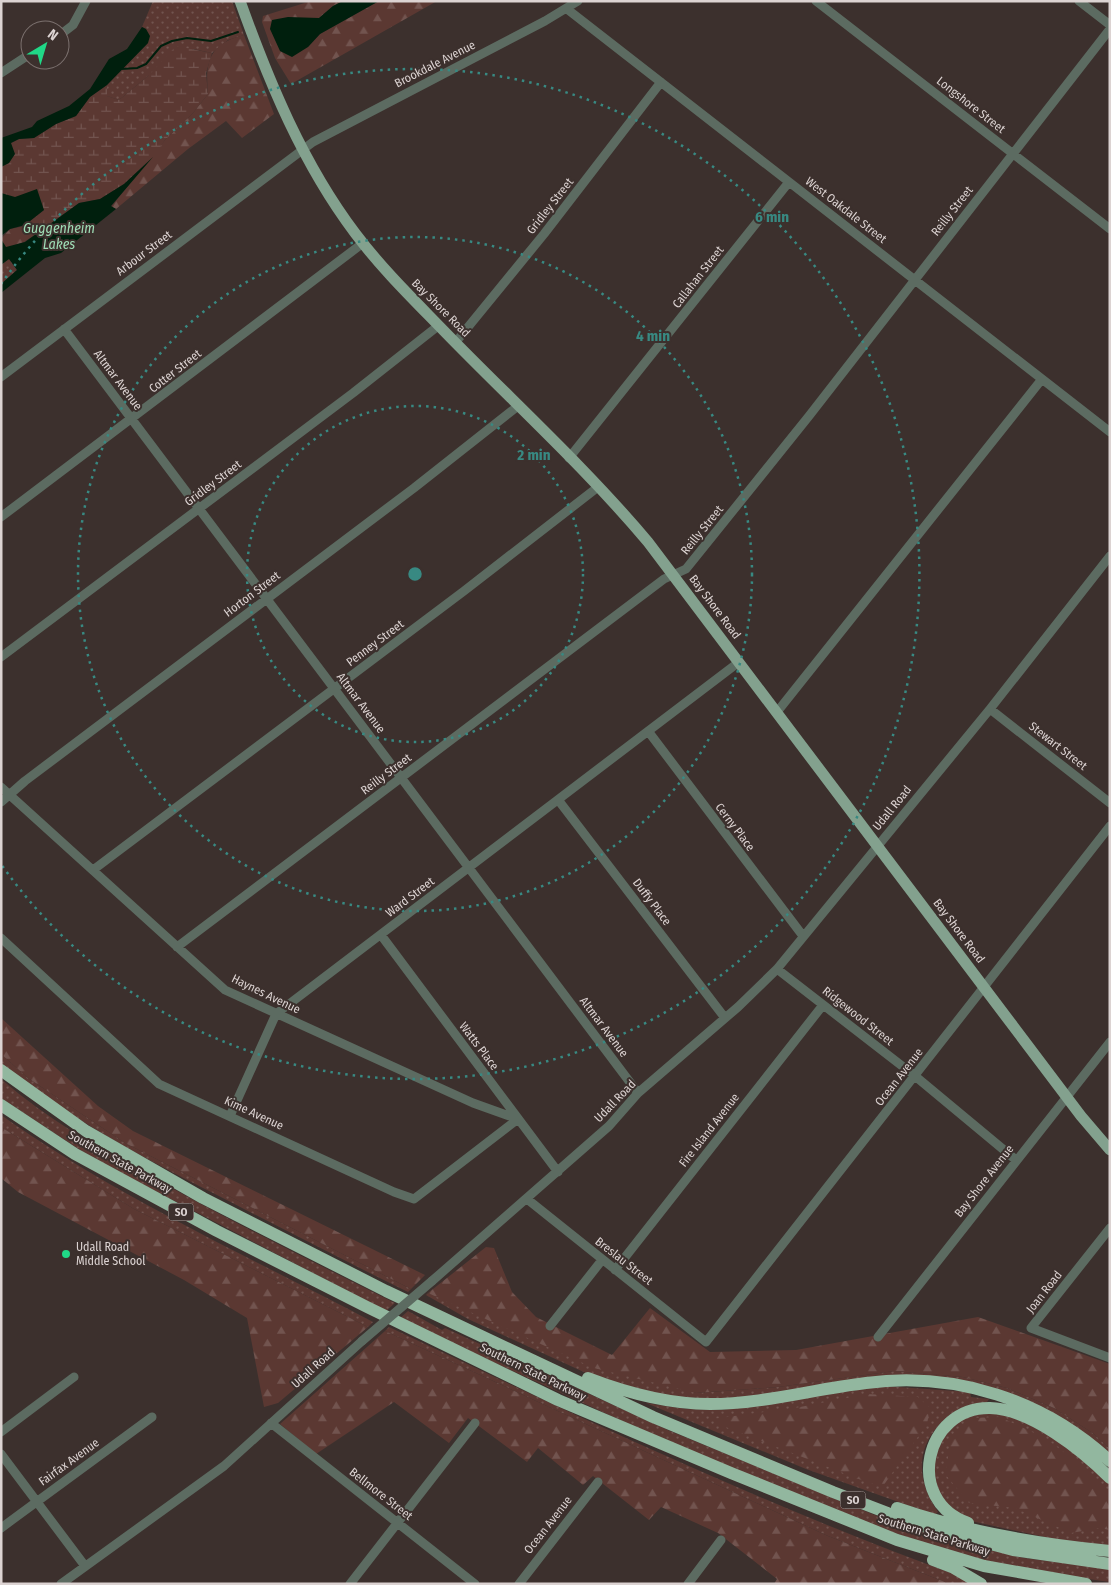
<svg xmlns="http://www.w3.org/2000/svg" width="1111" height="1585" font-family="'Fira Sans Condensed',sans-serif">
<defs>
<pattern id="grass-dots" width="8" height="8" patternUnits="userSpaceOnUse" patternTransform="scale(1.25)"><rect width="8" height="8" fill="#5b3832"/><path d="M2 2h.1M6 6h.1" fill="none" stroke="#72544f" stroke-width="1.8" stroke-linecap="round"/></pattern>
<pattern id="forest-firs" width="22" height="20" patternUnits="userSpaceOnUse" patternTransform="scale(1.25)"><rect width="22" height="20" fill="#5b3832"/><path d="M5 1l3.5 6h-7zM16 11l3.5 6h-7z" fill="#72544f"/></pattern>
<pattern id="wetland-marsh" width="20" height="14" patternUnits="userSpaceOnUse" patternTransform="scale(1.25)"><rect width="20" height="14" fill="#5b3832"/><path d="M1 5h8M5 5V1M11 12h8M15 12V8" fill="none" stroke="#72544f"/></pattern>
</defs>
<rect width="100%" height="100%" fill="#3c302d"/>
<path fill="url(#grass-dots)" d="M153 1H232L244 35 228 40 212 53 193 49 148 76 119 100 107 96V85L148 43 146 29 142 27Z
M9 258 17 270 1 284V265Z
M1 1054 28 1078 125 1143 411 1289 408 1292C343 1260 279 1227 215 1194 138 1155 68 1118 1 1063Z
M1 1079C46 1118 98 1148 150 1176 230 1221 313 1262 395 1303L386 1311 94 1159 1 1098Z
M1 1115C117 1197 248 1256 373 1322L368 1327 134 1209 1 1127Z
M428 1293 696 1393 778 1387 894 1371 963 1377 1007 1388 1054 1408 1094 1434 1110 1449V1458L1044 1410 914 1377 713 1403 651 1397 599 1379 468 1319 426 1295Z
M408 1311 442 1330 445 1328 670 1431 872 1514 950 1541 1024 1558 1110 1569V1582L1037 1572 965 1557 868 1524 666 1441 399 1319Z
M389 1327C577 1416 766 1506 962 1577L972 1584H950L828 1536 385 1331Z
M884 1386 970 1392 971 1397 989 1399 987 1402C977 1405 962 1406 954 1412 916 1439 913 1476 938 1512L935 1515 806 1469 646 1403 687 1409 721 1410Z
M986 1412 1015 1417 1062 1443 1110 1484V1546L1063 1541 966 1520C932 1500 917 1461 948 1430 952 1427 956 1422 960 1419 967 1415 978 1414 986 1412Z"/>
<path fill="url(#forest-firs)" d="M311 1H343L333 6 319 18H306L308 47 320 34 379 1H437L291 84 275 58 262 22 263 16Z
M244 35 274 114 242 138 226 121 188 149 116 209 111 207 165 140 193 113 208 94C205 61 209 44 244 35Z
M40 223 47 227 24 242 6 248 1 239 10 229Z
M1 1018 98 1106 133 1131 425 1275 411 1289 125 1143 28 1078 1 1054Z
M1 1127 134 1209 368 1327 278 1403 264 1407 247 1318 184 1280 18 1192 1 1178Z
M486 1247 494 1248 512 1292 536 1317 612 1355 650 1308 710 1352 796 1350 978 1317 1110 1364V1449L1094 1434 1054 1408 1007 1388 963 1377 894 1371 778 1387 696 1393 594 1368 428 1293Z
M385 1331 828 1536 950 1584H774L777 1579 718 1533 661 1507 649 1520 593 1476 583 1485 538 1448 527 1462 468 1418 449 1443 394 1402 316 1454 280 1424Z
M867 1394 918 1397 930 1408 927 1424 883 1486 869 1483 723 1426 712 1419 795 1408Z
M1000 1417 1045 1438 1081 1465 1110 1493V1530L1100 1528 1071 1533 1015 1508 969 1503 945 1474 952 1435 972 1418Z"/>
<path fill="url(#wetland-marsh)" d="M176 46 212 53 206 73 208 94 193 113 165 140 153 157 124 184 100 199 79 203 47 227 40 223 25 225 44 210 1 193V167L9 163 11 143 19 139 34 138 56 124 76 116 90 97 107 85V96L119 100 148 76Z"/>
<path fill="#001f0d" d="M343 1H379L320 34 308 47 292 57 280 51 270 29 272 20 288 17 319 18 333 6Z
M142 27 146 29 150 36 148 43 107 85 90 97 76 116 56 124 34 138 19 139 11 143 15 154 9 163 1 167V138L32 127 37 121 69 106 90 89 109 59 127 49Z
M153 157 111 206 116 209 61 253 45 258 1 293V284L17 270 9 259 1 265V239L6 247 25 242 79 203 100 199 124 184Z
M37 189 44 210 25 225 10 229 1 236V193L15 197Z"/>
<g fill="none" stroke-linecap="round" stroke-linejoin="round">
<path stroke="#001f0d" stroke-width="2" d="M121 69 137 68 146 64 161 46 172 41 187 38 211 41 238 32"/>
<path stroke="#5c6b61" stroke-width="9" d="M816 1 1110 229
M1079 1 1110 25
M567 9 1110 432
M60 35 73 25 86 1
M1 73 30 54
M64 329 638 1093
M455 343 544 234 661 82
M1 377 313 142 545 21 578 1
M569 458 789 182
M1 517 363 243
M1 657 353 393 438 326
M990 709 1110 803
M777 712 1042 379
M648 731 803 936
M1 787 225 990 473 1103 518 1119
M559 801 725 1018
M1 802 25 781 414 488 518 406
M93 870 464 591 598 487
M381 935 558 1172
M1 938 159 1084 394 1192 414 1199 518 1119
M177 947 664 579 686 569 809 416 1110 29
M777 969 915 1076 1016 1160
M230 1116 276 1014 739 662
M527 1199 706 1342 1110 826
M1110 1228 1031 1328 1110 1358
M615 1270 823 1005
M432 1281 609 1126 638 1093 738 1007 777 969 990 709 1110 556
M550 1326 602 1260
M878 1337 1110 1042
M271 1423 475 1584
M1 1432 74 1377
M1 1454 85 1566
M1 1528 152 1417
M61 1584 224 1466 362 1341
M350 1584 475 1423
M519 1584 598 1482
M688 1584 721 1540"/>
<path stroke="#83a18e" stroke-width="11" d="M240 1C269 82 303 164 355 233 382 269 413 299 444 331 512 401 585 467 648 542L1081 1116 1110 1150"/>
<path stroke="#92b79f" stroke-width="12" d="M1 1070 86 1131 203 1198 386 1291 653 1417 833 1492 919 1525 1013 1550 1110 1564
M1 1105 75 1154 217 1231 367 1307 558 1400 731 1473 897 1540 984 1566 1086 1584
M588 1378C627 1393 668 1404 710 1404 762 1404 814 1389 866 1383 956 1371 1044 1400 1110 1461
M897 1508C966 1532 1037 1544 1110 1551
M968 1523C904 1501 924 1407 990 1408 1031 1409 1082 1450 1110 1478
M933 1560 954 1568 981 1584"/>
<path stroke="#5c6b61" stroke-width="9" d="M362 1341 432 1281"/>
</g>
<g fill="none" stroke="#388982" stroke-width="2.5" stroke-dasharray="2.5 5">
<circle cx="415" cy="574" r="168"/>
<circle cx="415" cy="574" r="337"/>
<path d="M1 284A505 505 0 1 1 1 864"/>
</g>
<circle fill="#20d887" stroke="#3c302d" stroke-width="2" cx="66" cy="1254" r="5"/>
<g text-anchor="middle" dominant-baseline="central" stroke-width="4" stroke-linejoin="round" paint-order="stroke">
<g fill="#3c302d" stroke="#aca2a0" stroke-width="1">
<rect x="168.5" y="1203.5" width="25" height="17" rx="4"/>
<rect x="840.5" y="1491.5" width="25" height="17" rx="4"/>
</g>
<g font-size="11" font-weight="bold" fill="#dcd3d2">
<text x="181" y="1212">SO</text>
<text x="853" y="1500">SO</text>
</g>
<g font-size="12" fill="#dcd3d2" stroke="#3c302d">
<text transform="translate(435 64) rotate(-27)">Brookdale Avenue</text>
<text transform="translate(971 105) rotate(38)">Longshore Street</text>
<text transform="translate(550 206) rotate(-52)">Gridley Street</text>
<text transform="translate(846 210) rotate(38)">West Oakdale Street</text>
<text transform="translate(952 211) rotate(-52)">Reilly Street</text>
<text transform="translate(144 253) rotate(-37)">Arbour Street</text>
<text transform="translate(698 277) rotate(-52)">Callahan Street</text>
<text transform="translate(441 308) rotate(45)">Bay Shore Road</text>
<text transform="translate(175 371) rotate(-38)">Cotter Street</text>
<text transform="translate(118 380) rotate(53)">Altmar Avenue</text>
<text transform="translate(213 483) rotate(-37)">Gridley Street</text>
<text transform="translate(702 530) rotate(-51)">Reilly Street</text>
<text transform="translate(252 594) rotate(-37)">Horton Street</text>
<text transform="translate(715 607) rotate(53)">Bay Shore Road</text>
<text transform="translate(375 643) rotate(-37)">Penney Street</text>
<text transform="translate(361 703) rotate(53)">Altmar Avenue</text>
<text transform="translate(1058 746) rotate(38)">Stewart Street</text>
<text transform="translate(386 774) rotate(-37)">Reilly Street</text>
<text transform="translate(892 808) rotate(-51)">Udall Road</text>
<text transform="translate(735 827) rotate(53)">Cerny Place</text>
<text transform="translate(410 897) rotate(-37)">Ward Street</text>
<text transform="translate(652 902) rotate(53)">Duffy Place</text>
<text transform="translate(959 931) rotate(53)">Bay Shore Road</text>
<text transform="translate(266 994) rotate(26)">Haynes Avenue</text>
<text transform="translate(858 1016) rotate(38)">Ridgewood Street</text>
<text transform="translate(604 1027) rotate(53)">Altmar Avenue</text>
<text transform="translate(479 1046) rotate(53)">Watts Place</text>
<text transform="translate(899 1077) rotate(-52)">Ocean Avenue</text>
<text transform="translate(615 1101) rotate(-46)">Udall Road</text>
<text transform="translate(254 1113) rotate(25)">Kime Avenue</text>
<text transform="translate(709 1130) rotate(-52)">Fire Island Avenue</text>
<text transform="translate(120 1162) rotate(29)">Southern State Parkway</text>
<text transform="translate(984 1181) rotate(-52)">Bay Shore Avenue</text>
<text transform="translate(624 1261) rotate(38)">Breslau Street</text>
<text transform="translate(1044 1292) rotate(-52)">Joan Road</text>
<text transform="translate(313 1368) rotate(-42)">Udall Road</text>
<text transform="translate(533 1372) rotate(26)">Southern State Parkway</text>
<text transform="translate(69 1462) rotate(-36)">Fairfax Avenue</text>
<text transform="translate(381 1494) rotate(38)">Bellmore Street</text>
<text transform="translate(548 1525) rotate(-52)">Ocean Avenue</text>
<text transform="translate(934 1535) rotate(17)">Southern State Parkway</text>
</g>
<g font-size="12" fill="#dcd3d2" stroke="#3c302d" text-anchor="start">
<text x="76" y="1247">Udall Road<tspan x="76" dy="14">Middle School</tspan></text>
</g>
<g font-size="14" font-style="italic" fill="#9fddb6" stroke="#3c302d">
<text x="59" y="228">Guggenheim<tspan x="59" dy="16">Lakes</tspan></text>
</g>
</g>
<circle cx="415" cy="574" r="8" fill="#388982" stroke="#3c302d" stroke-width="2.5"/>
<g font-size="15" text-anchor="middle" font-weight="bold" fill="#388982" stroke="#3c302d" stroke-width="4" stroke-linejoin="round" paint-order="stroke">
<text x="772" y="222">6 min</text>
<text x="653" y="341">4 min</text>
<text x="534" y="460">2 min</text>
</g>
<rect width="1111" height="1585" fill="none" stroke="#dcd3d2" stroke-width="5"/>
<g transform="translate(45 45) rotate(38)"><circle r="24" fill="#3c302d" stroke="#7c716f"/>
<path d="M0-4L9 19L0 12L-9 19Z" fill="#20d887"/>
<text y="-8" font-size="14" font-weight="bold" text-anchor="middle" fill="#dcd3d2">N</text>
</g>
</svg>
